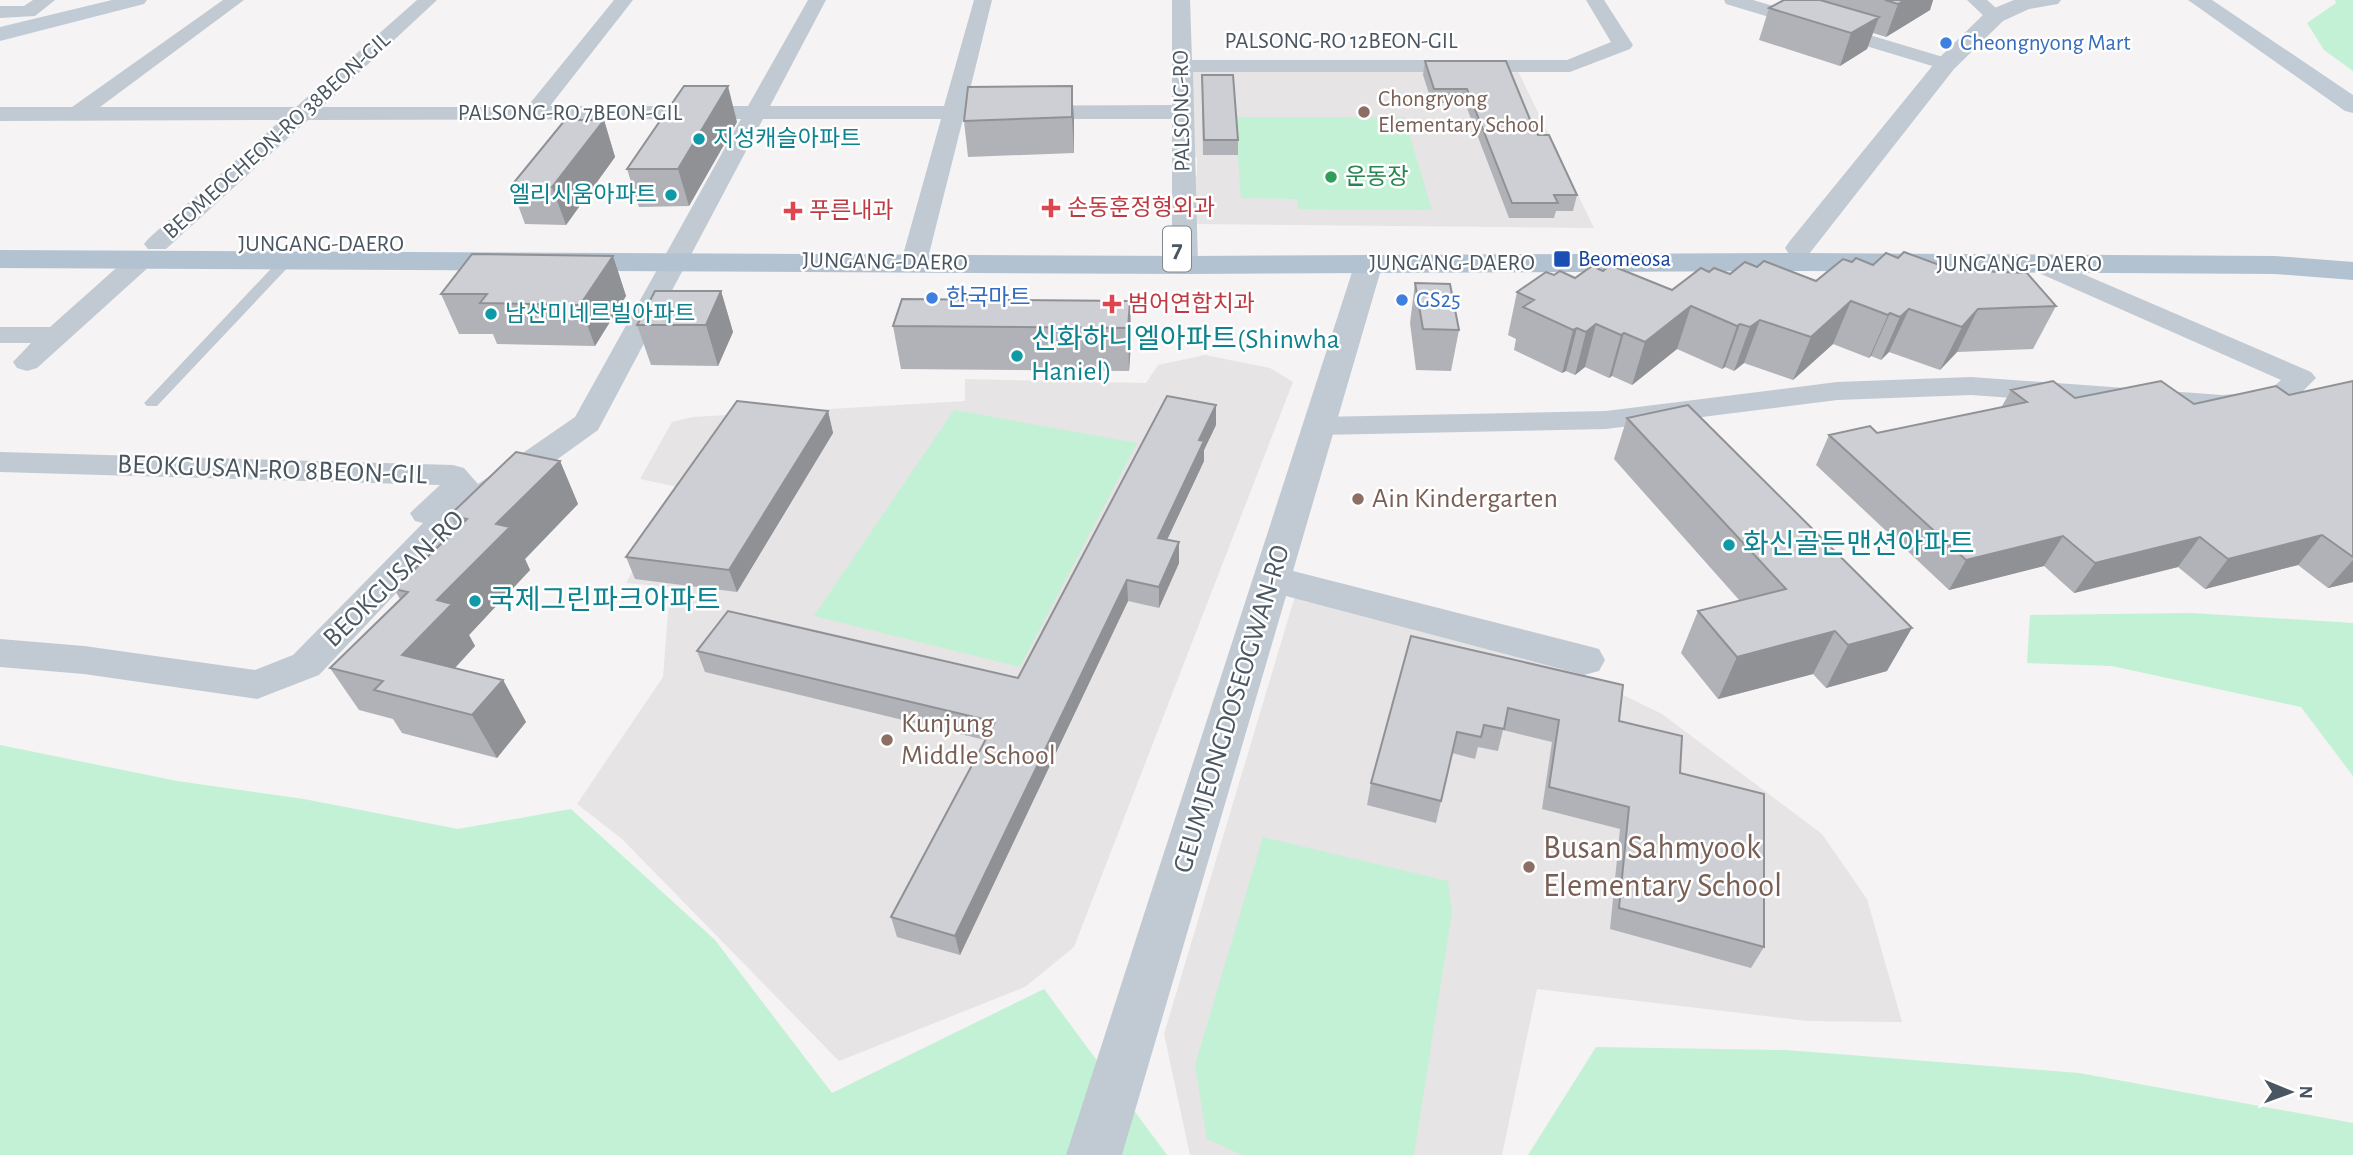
<svg xmlns="http://www.w3.org/2000/svg" width="2353" height="1155" font-family="'Alegreya Sans','Noto Sans KR',sans-serif">
<rect width="100%" height="100%" fill="#f5f3f3"/>
<path fill="#e6e4e5" d="M1191 67 1517 69 1594 228 1191 224 1192 177 1197 175V157L1191 155Z
M1205 355 1270 368 1293 382 1074 947 1025 987 839 1061 622 839 577 804 663 677 670 587 626 583 678 487 640 479 672 422 693 417 965 401V379L1146 383 1158 365Z
M1295 596 1576 672 1662 714 1822 834 1867 899 1902 1022 1807 1021 1537 989 1502 1155H1190L1164 1034Z"/>
<path fill="#c3f1d5" d="M2335 0H2353V71L2324 50 2307 23 2336 3Z
M1235 117H1404L1432 210 1299 209 1297 199 1241 198Z
M954 410 1137 443 1020 667 814 616Z
M2192 613 2353 623V776L2301 707 2112 666 2027 663 2030 615Z
M0 745 177 781 304 799 458 829 571 809 715 940 832 1093 1044 989 1167 1155H0Z
M1263 837 1448 881 1452 912 1414 1155H1242L1207 1139 1195 1065Z
M1596 1047 1786 1050 2079 1073 2353 1123V1155H1528Z"/>
<g fill="none" stroke-linecap="round" stroke-linejoin="round">
<path fill="#c1cad2" fill-rule="evenodd" d="M287 256 292 257V263L157 406H147L144 403 147 400 282 257Z"/>
<path fill="#c1cad2" fill-rule="evenodd" d="M33 0H55L35 16 0 18V6H24Z
M223 0H244L100 107H296L417 0H437L322 107H527L614 0H633L550 106H748L808 0H826L770 106H944L974 0H992L966 106 1172 105V0H1190L1192 60H1567L1611 42 1586 0H1604L1633 45 1630 49 1570 72H1193L1198 265 1194 271H1176L1172 265V119H963L927 262 923 268H905L901 262 941 119H763L598 430 449 537 319 675 257 699 84 674 0 667V639L84 646 255 670 293 655 423 523 415 521 410 513 440 485 0 472V452L453 465 464 468 478 484 575 417 741 119 308 120 166 249H148L144 244 148 239 281 120 0 121V107H72Z
M1724 0H1753L1953 60 1956 64 1946 70 1939 68 1726 4Z
M1967 0H1987L2005 16 1995 22 1988 20Z
M142 251 151 253 155 259 151 265 37 368 27 371 17 368 13 362 31 343H0V327H50L133 253Z
M2041 256 2311 372 2316 378 2289 405 2222 413 1971 395 1837 400 1606 429 1319 435 1308 433 1304 426 1308 419 1319 417 1606 411 1837 382 1971 377 2222 395 2269 391 2281 380 2032 270 2028 264 2032 258Z"/>
<path fill="#c1cad2" fill-rule="evenodd" d="M2014 0H2061L2058 4 2029 9 2003 21 1954 69 1809 254 1799 257 1789 254 1785 248 1789 242 1938 59 1987 11Z
M1369 254 1379 257 1383 263 1293 571 1584 645 1599 649 1605 660 1599 671 1584 675 1286 596 1122 1155H1066L1355 263 1359 257Z"/>
<path fill="#c1cbd6" fill-rule="evenodd" d="M112 0H147L144 4 0 41V27Z
M2188 0H2212L2353 95V113L2345 111Z"/>
<path fill="#b3c2d1" fill-rule="evenodd" d="M0 250 1185 256 1802 253 2275 256 2353 262V280L2275 274 1802 271 1185 274 0 268Z"/>
</g>
<path fill="#b0b2b7" d="M1784 0H1933L1930 10 1886 37 1873 33 1867 49 1840 66 1759 40 1769 8Z
M1425 61 1531 122 1577 195 1573 211H1556L1554 218H1509L1465 103H1432L1423 75Z
M1072 86 1074 122V153L968 157 964 121Z
M1202 89 1238 140V155H1203Z
M604 120 615 157 566 225 525 224 511 186Z
M737 122 689 206 639 207 627 169Z
M613 256 626 296 595 346 497 344 493 334H459L441 294Z
M1898 258 1953 270 2056 306 2033 349 1957 352 1940 370 1889 352 1881 360 1871 356 1869 358 1833 344 1793 380 1744 363 1734 371 1725 367 1722 369 1677 349 1632 385 1612 376 1609 378 1585 367 1575 375 1566 371 1562 373 1514 350 1516 339 1508 335 1517 292 1554 275 1575 278 1603 271 1672 290 1709 272 1730 274 1757 267 1816 281 1852 262 1873 265Z
M1415 283 1459 330 1451 371 1416 370 1410 323Z
M721 291 733 332 718 366 651 365 637 325Z
M1130 301 1131 343 1129 371 901 369 893 326Z
M2353 381V582L2328 588 2298 565 2205 589 2178 567 2074 593 2044 566 1949 590 1816 465 1829 435 1877 433 2001 408 2011 390 2075 398 2194 404 2289 395Z
M828 411 833 433 737 592 635 579 626 557Z
M1627 418 1887 671 1826 688 1813 674 1718 699 1681 653 1698 611 1740 601 1614 459Z
M1216 425 1204 450V461L1167 540 1179 563 1159 608 1128 601 960 955 897 937 891 917 985 740 705 672 697 651 1018 678Z
M560 461 578 504 525 559 530 570 469 635 475 646 455 668 503 680 526 722 497 758 402 733 393 719 359 710 330 668 400 599 394 589 457 529 450 515Z
M1411 636 1619 721 1680 773 1764 947 1751 968 1610 929 1620 829 1542 809 1552 742 1503 730 1498 751 1478 747 1475 759 1452 753 1436 823 1367 805 1371 783Z"/>
<path fill="#909195" d="M1905 0H1933L1930 10 1886 37 1898 4Z
M1879 17 1867 49 1840 66 1851 33Z
M728 86 737 122 689 206 678 169Z
M1072 86 1074 122V153L1072 117Z
M604 120 615 157 566 225 552 187Z
M613 256 626 296 595 346 580 305Z
M721 291 733 332 718 366 706 325Z
M1130 301 1131 343 1129 371 1128 328Z
M1851 301 1833 344 1793 380 1811 337Z
M1691 306 1677 349 1632 385 1645 342Z
M1909 309 1889 352 1881 360 1900 317Z
M1978 309 1957 352 1940 370 1962 327Z
M1890 313 1871 356 1869 358 1888 315Z
M1760 320 1744 363 1734 371 1750 327Z
M1596 324 1585 367 1575 375 1586 332Z
M1740 324 1725 367 1722 369 1737 326Z
M1577 328 1566 371 1562 373 1573 330Z
M1624 333 1612 376 1609 378 1621 335Z
M1216 405V425L1204 450V461L1158 559V538L1199 440Z
M828 411 833 433 737 592 729 570Z
M560 461 578 504 525 559 530 570 469 635 475 646 428 697 402 655 437 600 496 524Z
M2322 535 2298 565 2205 589 2228 559Z
M2063 536 2044 566 1949 590 1966 560Z
M2200 537 2178 567 2074 593 2095 563Z
M1179 542V563L1159 608V587Z
M2353 560V582L2328 588Z
M1127 580 1128 601 960 955 955 936Z
M1912 628 1887 671 1826 688 1848 645Z
M1835 631 1813 674 1718 699 1737 657Z
M503 680 526 722 497 758 472 715Z"/>
<path fill="#cdcfd5" stroke="#909195" stroke-width="2" d="M1784 0H1820L1879 17 1851 33 1769 8Z
M1885 0H1905L1898 4Z
M1425 61H1506L1531 122 1538 135H1549L1577 195H1554L1558 203H1512L1467 89H1434Z
M1202 75H1233L1238 140H1204Z
M684 86H728L678 169H627Z
M1072 86V117L964 121 968 87Z
M565 120H604L552 187 511 186Z
M1904 252 1953 270 2027 273 2056 306 1978 309 1962 327 1909 309 1900 317 1890 313 1888 315 1851 301 1811 337 1760 320 1750 327 1740 324 1737 326 1691 306 1645 342 1624 333 1621 335 1596 324 1586 332 1577 328 1573 330 1523 307 1534 300 1517 292 1546 272 1554 275 1560 271 1575 278 1592 266 1603 271 1610 265 1672 290 1701 268 1709 272 1714 268 1730 274 1745 262 1757 267 1764 261 1816 281 1843 259 1852 262 1856 258 1873 265 1886 253 1898 258Z
M472 254 613 256 580 305 480 303 487 294H441Z
M1415 283 1450 284 1459 330 1423 329Z
M655 291H721L706 325H637Z
M902 299 1130 301 1128 328 893 326Z
M2053 381 2075 398 2161 381 2194 404 2276 386 2289 395 2353 381V557L2322 535 2228 559 2200 537 2095 563 2063 536 1966 560 1829 435 1870 426 1877 433 2027 402 2011 390Z
M1167 396 1216 405 1199 440 1204 441 1158 538 1179 542 1159 587 1127 580 955 936 891 917 995 722 697 651 728 611 1018 678Z
M737 401 828 411 729 570 626 557Z
M1688 405 1912 628 1848 645 1835 631 1737 657 1698 611 1786 589 1627 418Z
M516 452 560 461 496 524 510 527 437 600 452 604 402 655 503 680 472 715 374 690 383 681 330 668 408 592 394 589 467 519 450 515Z
M1411 636 1623 685 1619 721 1682 736 1680 773 1764 794V947L1619 908 1629 807 1549 787 1559 720 1508 708 1504 729 1484 725 1481 737 1457 732 1441 801 1371 783Z"/>
<g fill="#3f7fe0" stroke="#fff" stroke-width="2.5">
<circle cx="1946" cy="43" r="7"/>
<circle cx="932" cy="298" r="7"/>
<circle cx="1402" cy="300" r="7"/>
</g>
<g fill="#8d6e63" stroke="#fff" stroke-width="2.5">
<circle cx="1364" cy="112" r="7"/>
<circle cx="1358" cy="499" r="7"/>
<circle cx="887" cy="740" r="7"/>
<circle cx="1529" cy="867" r="7"/>
</g>
<g fill="#0f9aa8" stroke="#fff" stroke-width="2.5">
<circle cx="699" cy="139" r="7"/>
<circle cx="671" cy="195" r="7"/>
<circle cx="491" cy="314" r="7"/>
<circle cx="1017" cy="356" r="7"/>
<circle cx="1729" cy="545" r="7"/>
<circle cx="475" cy="601" r="7"/>
</g>
<circle fill="#2e9e5b" stroke="#fff" stroke-width="2.5" cx="1331" cy="177" r="7"/>
<g fill="#e0444e" stroke="#fff" stroke-width="2.5">
<path d="M1047.5 197.5h7v7h7v7h-7v7h-7v-7h-7v-7h7z"/>
<path d="M789.5 200.5h7v7h7v7h-7v7h-7v-7h-7v-7h7z"/>
<path d="M1108.5 293.5h7v7h7v7h-7v7h-7v-7h-7v-7h7z"/>
</g>
<rect fill="#1a4fb4" stroke="#fff" stroke-width="2.5" x="1553" y="250" width="18" height="18" rx="3.5"/>
<g text-anchor="middle" dominant-baseline="central" stroke-width="5" stroke-linejoin="round" paint-order="stroke">
<g font-size="23" fill="#4a5661" stroke="#fff">
<text x="1341" y="41">PALSONG-RO 12BEON-GIL</text>
<text transform="translate(1182 111) rotate(-91)">PALSONG-RO</text>
<text x="570" y="113">PALSONG-RO 7BEON-GIL</text>
<text transform="translate(277 136) rotate(-42)">BEOMEOCHEON-RO 38BEON-GIL</text>
<text x="321" y="244">JUNGANG-DAERO</text>
<text transform="translate(885 262) rotate(1)">JUNGANG-DAERO</text>
<text x="1452" y="263">JUNGANG-DAERO</text>
<text x="2019" y="264">JUNGANG-DAERO</text>
</g>
<g font-size="23" fill="#366cbe" stroke="#fff" text-anchor="start">
<text x="1960" y="43">Cheongnyong Mart</text>
<text x="946" y="298">한국마트</text>
<text x="1416" y="300">GS25</text>
</g>
<g font-size="23" fill="#785e54" stroke="#fff" text-anchor="start">
<text x="1378" y="99">Chongryong<tspan x="1378" dy="26">Elementary School</tspan></text>
</g>
<g font-size="23" fill="#0d838f" stroke="#fff" text-anchor="start">
<text x="713" y="139">지성캐슬아파트</text>
<text x="657" y="195" text-anchor="end">엘리시움아파트</text>
<text x="505" y="314">남산미네르빌아파트</text>
</g>
<g font-size="23" fill="#27864d" stroke="#fff" text-anchor="start">
<text x="1345" y="177">운동장</text>
</g>
<g font-size="23" fill="#be3a42" stroke="#fff" text-anchor="start">
<text x="1067" y="208">손동훈정형외과</text>
<text x="809" y="211">푸른내과</text>
<text x="1128" y="304">범어연합치과</text>
</g>
<g font-size="23" fill="#164399" stroke="#fff" text-anchor="start">
<text x="1578" y="259">Beomeosa</text>
</g>
<rect fill="#fff" stroke="#808990" stroke-width="2" x="1163" y="226.5" width="28" height="45" rx="5"/>
<g font-size="26" font-weight="bold" fill="#4a5661">
<text x="1177" y="249">7</text>
</g>
<g font-size="28" fill="#0d838f" stroke="#fff" text-anchor="start">
<text x="1031" y="340">신화하니엘아파트(Shinwha<tspan x="1031" dy="32">Haniel)</tspan></text>
<text x="1743" y="545">화신골든맨션아파트</text>
<text x="489" y="601">국제그린파크아파트</text>
</g>
<g font-size="28" fill="#4a5661" stroke="#fff">
<text transform="translate(272 470) rotate(2)">BEOKGUSAN-RO 8BEON-GIL</text>
<text transform="translate(394 579) rotate(-44)">BEOKGUSAN-RO</text>
<text transform="translate(1232 709) rotate(-73)">GEUMJEONGDOSEOGWAN-RO</text>
</g>
<g font-size="28" fill="#785e54" stroke="#fff" text-anchor="start">
<text x="1372" y="499">Ain Kindergarten</text>
<text x="901" y="724">Kunjung<tspan x="901" dy="32">Middle School</tspan></text>
</g>
<g font-size="33" fill="#785e54" stroke="#fff" text-anchor="start">
<text x="1543" y="848">Busan Sahmyook<tspan x="1543" dy="38">Elementary School</tspan></text>
</g>
</g>
<g transform="translate(2290 1092) rotate(91)" stroke="#ffffff" stroke-width="5" paint-order="stroke">
<path d="M0-5L12 26L0 18L-12 26Z" fill="#4a5661"/>
<text y="-10" font-size="19" font-weight="bold" text-anchor="middle" fill="#4a5661">N</text>
</g>
</svg>
